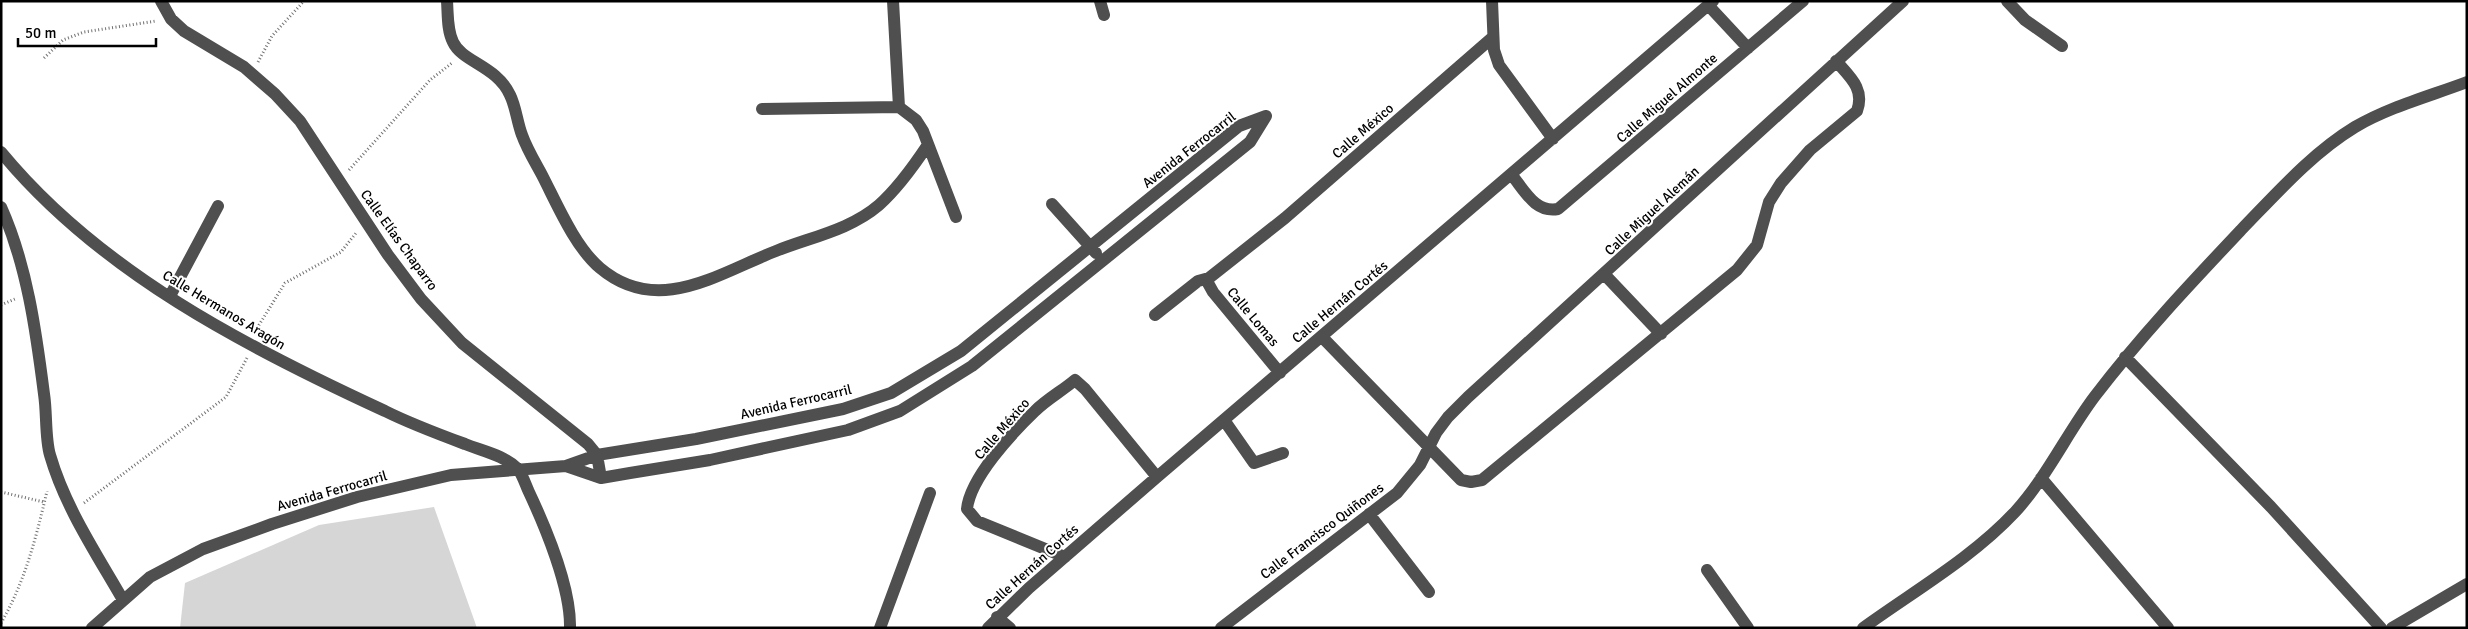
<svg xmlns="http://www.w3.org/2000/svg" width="2468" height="629" font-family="Signika,sans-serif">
<rect width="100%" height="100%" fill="#fff"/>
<path fill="#d6d6d6" d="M434 507 477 628H180L185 583 319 525Z"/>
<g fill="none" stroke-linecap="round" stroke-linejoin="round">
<path stroke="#717171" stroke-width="3" stroke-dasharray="1 2.5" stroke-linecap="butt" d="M44 58 63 40 84 32 156 21
M258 62 272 36 304 1
M349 170 430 80 452 63
M1 305 15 299
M257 332 259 325 285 283 341 252 356 233
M1 492 44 502
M84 503 226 397 247 358
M1 623C25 582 36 538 47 491"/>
<path stroke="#4f4f4f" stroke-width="12" d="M161 1 171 19 184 31 244 67 275 94 300 121 388 255 421 299 462 343 588 444 597 455 601 478
M447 1C448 15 447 30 453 42 462 62 497 66 510 95 516 107 517 122 522 135 527 149 535 162 542 175 557 204 575 247 600 268 658 317 719 273 776 251 811 237 850 230 879 205 898 188 913 167 927 146
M893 1 899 107 916 120 923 131 956 217
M1100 1 1104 15
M1492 1 1494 50 1499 65 1553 139
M2007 1 2025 20 2062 46
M1708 5 1748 48
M762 109 899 107
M1 152C100 272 246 347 385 411 411 424 438 434 465 444 482 451 504 455 518 469 522 474 525 483 528 490 545 526 571 588 570 628
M1511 174C1525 191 1535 213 1558 209L1803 1
M1052 204 1096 253
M1 207C27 265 36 331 44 394 47 413 45 438 50 455 65 507 96 553 123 600
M1605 275 1661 334
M1209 278 1208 283 1213 292 1280 373
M170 296 218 206
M1155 315 1198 281 1209 278 1285 218 1493 37
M1322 337 1461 480 1471 482 1482 480 1737 270 1757 245 1769 202 1781 183 1810 150 1857 111C1865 89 1850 77 1836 61
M2125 357 2271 507 2381 628
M1224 420 1254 463 1283 453
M566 466 601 478 630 473 710 460 848 430 900 411 972 366 1250 142 1266 116
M2041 478 2168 628
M1369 514 1429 592
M1065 557 977 521 967 509C970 478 1012 433 1035 411 1047 399 1062 391 1075 380L1085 389 1157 477
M1707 570 1748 628
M997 617 1010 628
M92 628 150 577 203 549 272 524 357 497 451 475 566 466 597 455 696 439 843 409 891 393 961 351 1239 126 1266 116
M880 628 930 493
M988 628 1029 588 1157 477 1713 1
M1221 628 1397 493 1420 465 1436 433 1448 417 1468 397 1903 1
M1863 628C1914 591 1972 558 2015 512 2047 477 2067 433 2095 396 2140 337 2191 283 2241 230 2276 194 2312 153 2355 127 2389 107 2430 96 2467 82
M2392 628 2467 584"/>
</g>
<g text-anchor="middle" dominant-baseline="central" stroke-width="4" stroke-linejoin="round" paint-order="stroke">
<g font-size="14" fill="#000" stroke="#fff">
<text transform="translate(1667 98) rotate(-41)">Calle Miguel Almonte</text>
<text transform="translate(1363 131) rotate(-41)">Calle México</text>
<text transform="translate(1189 150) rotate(-38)">Avenida Ferrocarril</text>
<text transform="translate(1652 211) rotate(-43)">Calle Miguel Alemán</text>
<text transform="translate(399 240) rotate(54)">Calle Elías Chaparro</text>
<text transform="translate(1340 302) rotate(-40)">Calle Hernán Cortés</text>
<text transform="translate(224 310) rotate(31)">Calle Hermanos Aragón</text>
<text transform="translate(1253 317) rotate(50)">Calle Lomas</text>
<text transform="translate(796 402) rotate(-13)">Avenida Ferrocarril</text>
<text transform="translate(1002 429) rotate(-49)">Calle México</text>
<text transform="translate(332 491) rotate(-16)">Avenida Ferrocarril</text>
<text transform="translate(1322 531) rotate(-37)">Calle Francisco Quiñones</text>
<text transform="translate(1032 567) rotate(-42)">Calle Hernán Cortés</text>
</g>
</g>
<rect width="2468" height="629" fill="none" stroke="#000000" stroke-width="5"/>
<path d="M18 38v8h138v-8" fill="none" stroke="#000000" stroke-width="2.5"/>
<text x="25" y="38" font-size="15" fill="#000000" stroke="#ffffff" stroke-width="4" paint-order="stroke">50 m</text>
</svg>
